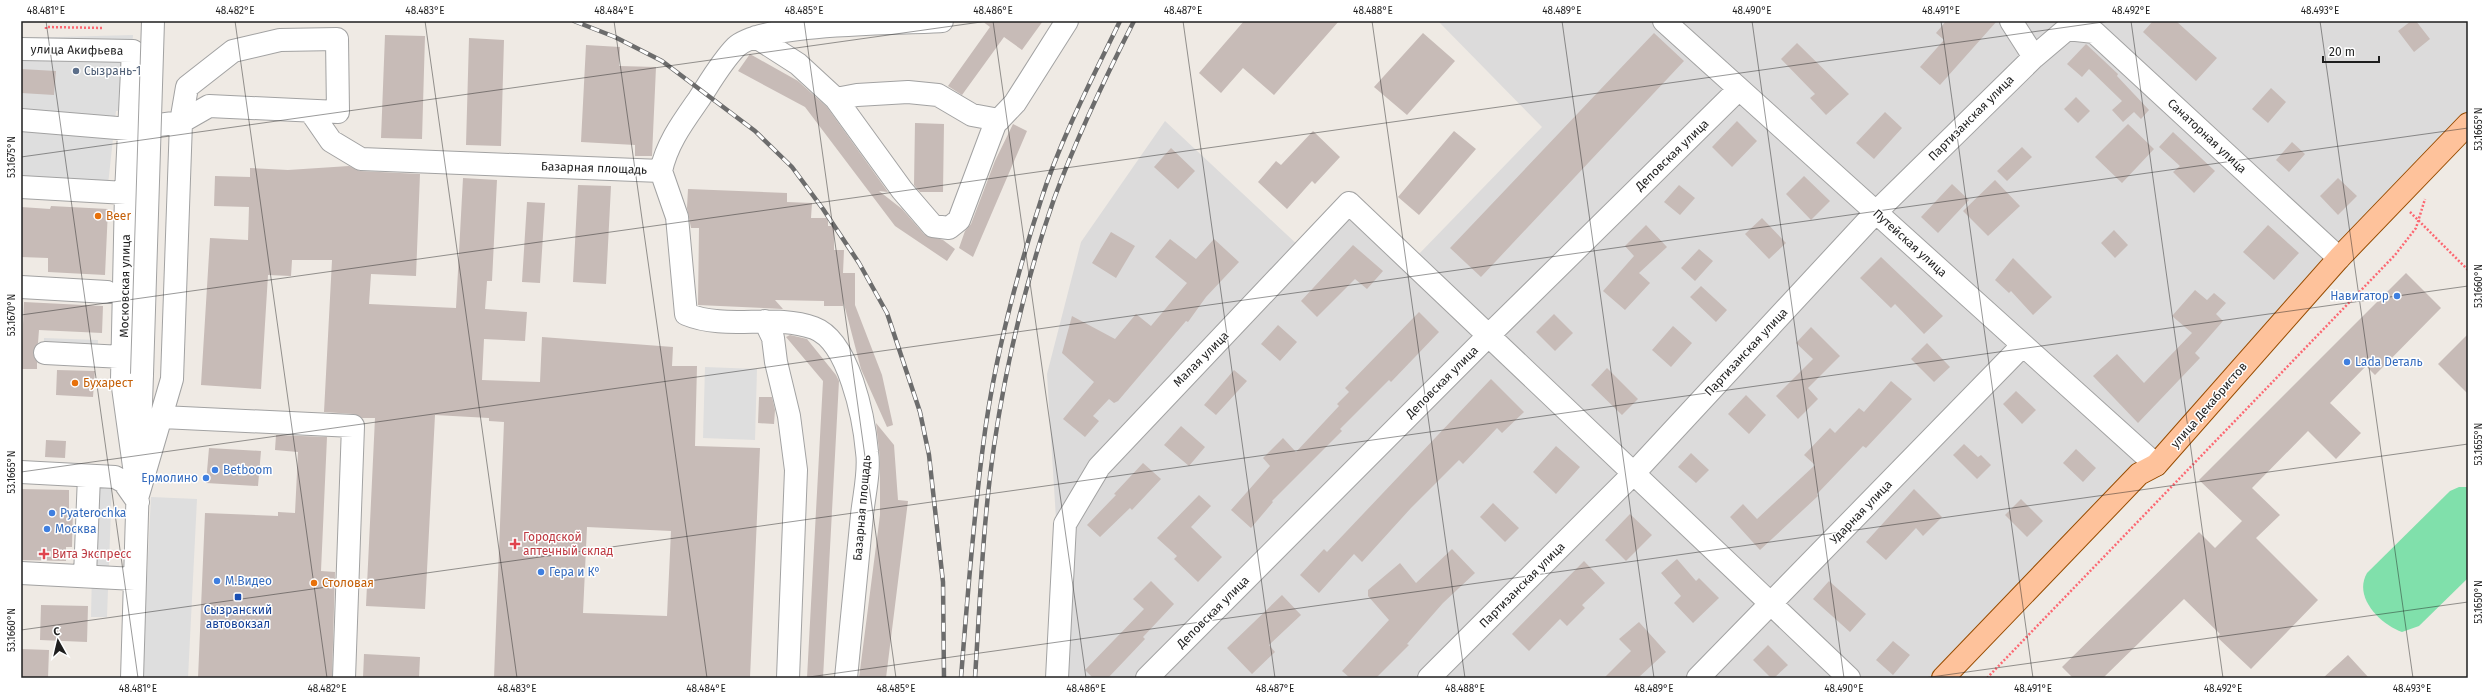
<svg xmlns="http://www.w3.org/2000/svg" width="2489" height="699" font-family="'Fira Sans',sans-serif">
<rect width="100%" height="100%" fill="#efeae4"/>
<path fill="#dcdbdb" d="M1438 21H2468V125L1942 678H1051L1057 535 1047 374 1081 242 1165 121 1301 248 1351 194 1417 256 1542 127Z"/>
<path fill="#80e0ab" d="M2459 487H2468V578L2419 626 2402 632C2380 624 2353 597 2367 573L2450 491Z"/>
<path fill="#dedede" d="M133 35 127 110 116 111 106 203 21 197V38Z
M44 338 98 340 97 366 43 364Z
M705 367 757 369 755 440 703 438Z
M78 482 112 483 107 617H91L92 571Z
M151 497 197 499 188 678H142Z"/>
<path fill="#c7bbb7" fill-rule="evenodd" d="M982 21H1043L1022 50 1004 37 962 95 948 86 990 27Z
M1244 21H1339L1274 95 1243 68 1221 93 1199 73Z
M1946 21H1997L1940 85 1920 67 1944 40 1936 33Z
M2153 21H2176L2217 58 2196 81 2143 32Z
M2411 21H2416L2430 39 2414 52 2398 31Z
M1423 33 1455 61 1407 115 1374 87Z
M1654 33 1684 61 1481 277 1450 248Z
M385 35 425 36 422 139 381 138Z
M469 38 504 40 501 146 466 145Z
M1797 43 1849 94 1826 115 1810 98 1815 94 1781 59Z
M2086 44 2118 74 2117 76 2149 110 2141 119 2134 112 2123 122 2112 110 2122 101 2089 69 2082 77 2067 64Z
M586 45 620 47 619 66 656 67 652 156H635V145L581 142Z
M750 54 798 81 827 107 888 192 879 191 902 209 924 234 943 240 955 249 947 261 895 226 805 107 738 71Z
M21 69 56 71 54 95 21 93Z
M2271 88 2286 102 2268 123 2252 109Z
M2076 97 2090 111 2078 123 2064 109Z
M1885 112 1902 128 1874 159 1856 143Z
M1737 121 1757 141 1732 167 1712 147Z
M915 123 944 124 943 192H920L914 185Z
M1013 124 1027 131 973 257 959 248 965 231 971 224 995 161Z
M2128 124 2154 149 2122 183 2095 157Z
M1313 131 1340 157 1315 184 1312 181 1287 209 1258 182 1276 161 1281 165Z
M1454 131 1476 149 1419 215 1398 197Z
M2173 132 2215 171 2194 193 2173 172 2180 166 2159 147Z
M2292 142 2305 154 2289 172 2276 160Z
M2022 147 2032 157 2007 181 1997 171Z
M1171 148 1195 171 1178 189 1154 167Z
M349 166 360 171 420 174 416 276 371 274 369 304 456 308 463 178 497 180 492 281H487L485 309 527 312 525 341 484 339 482 380 540 382 542 337 673 347 672 366H697L695 446 760 448 750 678H494L504 422 489 421V418L435 415 425 609 366 606 375 418H362L354 414 324 412 332 260H292L291 276 268 275 261 389 201 385 210 238 248 240 249 207 214 206 215 176 250 177V168L288 170ZM587 527 671 531 667 616 583 613Z
M1804 176 1830 201 1811 220 1786 194Z
M2338 178 2357 196 2338 215 2320 196Z
M1995 180 2020 206 1988 236 1963 211Z
M1952 184 1969 200 1938 233 1921 217Z
M578 185 611 186 606 284 573 282Z
M1679 185 1695 198 1680 215 1664 202Z
M688 189 787 193V202L812 203 811 218H828V226H834V250H844L843 273H855V305L882 375 893 425 887 427 861 369 843 300V306H824V301L775 300 783 309 698 305 699 228H691L687 208Z
M527 202 545 203 540 283 522 282Z
M51 206 108 209 105 275 48 272V258L21 257V207L50 209Z
M1762 218 1786 243 1769 259 1745 234Z
M1646 225 1667 247 1639 273 1650 283 1625 310 1603 291 1634 256 1625 246Z
M2268 225 2299 253 2274 280 2243 252Z
M2114 230 2128 245 2115 258 2101 243Z
M1111 232 1135 246 1116 278 1092 263Z
M1170 239 1196 259 1214 239 1239 262 1206 297 1188 322 1186 321 1118 401 1114 403 1109 399 1093 416 1099 421 1085 437 1063 419 1094 382 1062 353 1072 316 1115 339 1136 314 1151 326 1187 283 1155 257Z
M1353 245 1383 271 1367 289 1355 279 1317 317 1301 301Z
M1699 249 1713 261 1695 281 1681 268Z
M1881 257 1943 316 1924 334 1895 304 1891 308 1860 278Z
M2013 258 2052 297 2033 315 2011 291 2009 293 1995 280Z
M2406 273 2441 308 2375 375 2366 366 2330 403 2361 433 2336 459 2308 431 2252 488 2280 515 2256 538 2318 600 2251 669 2217 637 2220 634 2184 599 2103 678H2073L2062 667 2199 532 2215 548 2242 521 2199 480Z
M1701 286 1727 310 1716 322 1690 297Z
M2195 290 2207 300 2214 293 2226 303 2216 314 2223 321 2195 353 2200 358 2138 423 2093 376 2117 354 2144 383 2192 333 2172 316Z
M24 302 103 306 102 333 39 330 38 343 33 353 37 362V369H21Z
M1419 312 1439 332 1391 382 1389 380 1340 429 1342 431 1272 501 1273 502 1251 528 1231 510 1270 466 1263 458 1283 438 1296 452 1339 406 1337 404 1349 392 1345 388Z
M1554 314 1573 333 1555 351 1536 332Z
M1278 325 1297 342 1280 361 1261 344Z
M1673 326 1692 343 1671 367 1652 350Z
M1811 327 1840 356 1808 388 1818 399 1798 419 1776 396 1813 359 1796 343Z
M2468 334V394L2438 364Z
M790 335 807 339 836 375 839 381 823 678H807L823 381 786 337Z
M1927 343 1950 367 1934 382 1911 359Z
M1607 368 1638 399 1622 415 1591 385Z
M57 370 95 371 93 397 56 395Z
M1234 370 1247 381 1216 415 1204 405Z
M1491 379 1524 412 1502 433 1497 428 1463 464 1459 460 1411 508 1362 562 1354 554 1319 593 1300 575 1324 549 1327 552Z
M1891 381 1912 399 1866 448 1863 446 1817 494 1818 496 1760 550 1730 517 1743 504 1757 519 1815 465 1804 455 1830 428 1835 433 1859 408 1864 412Z
M2016 391 2036 410 2022 424 2003 404Z
M1746 395 1766 415 1749 434 1728 414Z
M759 397H772L775 410 774 424 758 423Z
M876 423 894 445 898 500 908 501 886 678H859L880 515V459Z
M1181 426 1205 447 1189 466 1164 445Z
M276 435 327 437 321 571 335 572 332 678H198L205 513 278 516V512L295 513 298 452 275 450Z
M46 440 66 441 65 458 45 457Z
M1964 444 1978 457 1981 455 1991 465 1977 479 1953 455Z
M1556 446 1580 467 1556 494 1533 472Z
M209 448 261 451 258 486 206 483Z
M2076 449 2096 468 2083 482 2063 463Z
M1691 453 1709 470 1696 483 1678 467Z
M1143 463 1161 479 1132 510 1130 508 1100 537 1087 525 1116 495 1114 494Z
M21 489 69 490V510H73L72 547H66V561L21 560Z
M1914 489 1942 517 1923 536 1916 528 1886 560 1866 542Z
M1199 495 1211 506 1191 527 1222 557 1198 582 1174 559 1177 556 1157 538Z
M2021 499 2043 521 2027 537 2005 515Z
M1493 503 1519 528 1505 542 1480 517Z
M1630 514 1652 535 1626 561 1605 540Z
M1452 549 1475 573 1443 603 1407 644 1409 645 1376 678H1350L1342 671 1389 620 1368 596V590L1400 563 1416 583Z
M1677 559 1696 581 1699 578 1719 598 1693 623 1674 603 1681 596 1661 573Z
M1584 561 1605 583 1582 605 1585 608 1567 626 1560 619 1529 651 1512 634Z
M1151 581 1174 604 1143 637 1145 639 1108 678H1093L1085 670 1144 609 1133 599Z
M1829 581 1866 614 1850 632 1813 599Z
M1282 595 1301 615 1269 645 1275 652 1252 674 1227 648Z
M41 605 88 606 87 642 40 640Z
M1639 622 1666 652 1638 678H1604L1631 651 1619 639Z
M1893 641 1910 655 1893 675 1876 660Z
M1768 645 1788 665 1774 678H1771L1753 660Z
M21 649 49 650 48 678H21Z
M364 654 420 657 419 678H363Z
M2348 655 2369 678H2323Z"/>
<g fill="none" stroke-linecap="round" stroke-linejoin="round">
<g stroke="#a2a2a2" stroke-width="24">
<path id="minor" d="M1664 21 2156 465
M2011 21 2034 57
M756 37 798 64 836 99 902 190 933 226 949 228 959 220 995 124 1015 103 1067 21
M21 49 133 51 126 193 122 380 137 488
M836 99 857 95 908 92 938 95 972 115 999 120
M311 112 331 141 361 159 661 171 677 217 686 314C727 331 773 313 814 328 849 341 864 418 867 452 870 471 864 495 862 515 857 569 851 624 846 678
M21 120 129 129 181 122 187 87 233 51 280 40 337 39 338 112 209 106 181 122 172 379 138 495
M661 171C667 143 683 122 699 99 710 82 722 61 736 47 762 22 902 24 942 21
M21 187 126 193
M21 287 107 292
M765 321 773 338 776 362 789 416 796 470 788 678
M45 353 123 357
M162 417 353 426 344 678
M140 433 142 374
M21 472 115 477 124 482 138 502
M21 573 135 579
M85 576 89 476
M132 678 138 481
M1057 678 1065 524 1099 467 1349 203 1849 678
M1147 678 1488 336 1739 89
M1429 678 1633 474 1876 212 2034 57 2067 29 2094 32 2339 258
M1698 678 2023 345"/>
</g>
<g stroke="#984c00" stroke-width="24">
<path id="major" d="M1943 678 2139 474 2156 465 2339 258 2468 124"/>
</g>
<path stroke="#fc6872" stroke-width="2.5" stroke-dasharray="2 2" stroke-linecap="butt" d="M46 29V27L104 28
M2410 212 2468 270
M1987 678 2395 255 2416 228 2425 199"/>
<use href="#minor" stroke="#fff" stroke-width="22"/>
<use href="#major" stroke="#fec29b" stroke-width="22"/>
<g stroke="#6c6c6c" stroke-width="4.5">
<path id="rail" d="M574 21 615 37 662 61 755 131 792 167 823 209 859 263 887 313 920 412 929 455 943 582 944 678
M961 678C967 601 973 523 983 446 993 366 1016 277 1041 200 1061 138 1092 79 1120 21
M975 678C980 601 983 522 994 446 1006 364 1027 277 1054 199 1076 139 1105 78 1134 21"/>
</g>
<use href="#rail" stroke="#fff" stroke-width="3" stroke-dasharray="9" stroke-linecap="butt"/>
<g stroke="#a2a2a2" stroke-width="24" stroke-linecap="butt">
<path id="minor-bridge" d="M142 374 153 21"/>
</g>
<use href="#minor-bridge" stroke="#fff" stroke-width="22"/>
</g>
<path fill="none" stroke="#1e1e1e" stroke-width="1" stroke-opacity="0.45" d="M46 21 138 678M235 21 327 678M425 21 517 678M614 21 707 678M804 21 896 678M993 21 1086 678M1183 21 1275 678M1372 21 1465 678M1562 21 1654 678M1752 21 1844 678M1941 21 2033 678M2131 21 2223 678M2320 21 2413 678M21 157 988 21M21 315 2110 21M21 472 2468 128M21 630 2468 286M802 678 2468 444M1924 678 2468 602"/>
<circle fill="#5c6f8a" stroke="#fff" stroke-width="1.5" cx="76" cy="71" r="4"/>
<g fill="#e8710a" stroke="#fff" stroke-width="1.5">
<circle cx="98" cy="216" r="4"/>
<circle cx="75" cy="383" r="4"/>
<circle cx="314" cy="583" r="4"/>
</g>
<g fill="#3f7fe0" stroke="#fff" stroke-width="1.5">
<circle cx="2397" cy="296" r="4"/>
<circle cx="2347" cy="362" r="4"/>
<circle cx="215" cy="470" r="4"/>
<circle cx="206" cy="478" r="4"/>
<circle cx="52" cy="513" r="4"/>
<circle cx="47" cy="529" r="4"/>
<circle cx="541" cy="572" r="4"/>
<circle cx="217" cy="581" r="4"/>
</g>
<g fill="#e0444e" stroke="#fff" stroke-width="1.5">
<path d="M513 538h4v4h4v4h-4v4h-4v-4h-4v-4h4z"/>
<path d="M42 548h4v4h4v4h-4v4h-4v-4h-4v-4h4z"/>
</g>
<rect fill="#1a4fb4" stroke="#fff" stroke-width="1.5" x="234" y="593" width="8" height="8" rx="2"/>
<g text-anchor="middle" dominant-baseline="central" stroke-width="3" stroke-linejoin="round" paint-order="stroke">
<g font-size="12" fill="#1e1e1e" stroke="#fff">
<text transform="translate(77 50) rotate(1)">улица Акифьева</text>
<text transform="translate(1971 118) rotate(-45)">Партизанская улица</text>
<text transform="translate(2207 136) rotate(43)">Санаторная улица</text>
<text transform="translate(1672 155) rotate(-44)">Деповская улица</text>
<text transform="translate(594 168) rotate(2)">Базарная площадь</text>
<text transform="translate(1910 243) rotate(42)">Путейская улица</text>
<text transform="translate(125 286) rotate(-89)">Московская улица</text>
<text transform="translate(1746 352) rotate(-47)">Партизанская улица</text>
<text transform="translate(1201 359) rotate(-45)">Малая улица</text>
<text transform="translate(1442 382) rotate(-45)">Деповская улица</text>
<text transform="translate(2209 405) rotate(-49)">улица Декабристов</text>
<text transform="translate(862 508) rotate(-85)">Базарная площадь</text>
<text transform="translate(1861 512) rotate(-46)">Ударная улица</text>
<text transform="translate(1522 585) rotate(-45)">Партизанская улица</text>
<text transform="translate(1213 612) rotate(-45)">Деповская улица</text>
</g>
<g font-size="12" fill="#4e5e75" stroke="#fff" text-anchor="start">
<text x="84" y="71">Сызрань-1</text>
</g>
<g font-size="12" fill="#c56008" stroke="#fff" text-anchor="start">
<text x="106" y="216">Beer</text>
<text x="83" y="383">Бухарест</text>
<text x="322" y="583">Столовая</text>
</g>
<g font-size="12" fill="#366cbe" stroke="#fff" text-anchor="start">
<text x="2389" y="296" text-anchor="end">Навигатор</text>
<text x="2355" y="362">Lada Dеталь</text>
<text x="223" y="470">Betboom</text>
<text x="198" y="478" text-anchor="end">Ермолино</text>
<text x="60" y="513">Pyaterochka</text>
<text x="55" y="529">Москва</text>
<text x="549" y="572">Гера и К⁰</text>
<text x="225" y="581">М.Видео</text>
</g>
<g font-size="12" fill="#be3a42" stroke="#fff" text-anchor="start">
<text x="523" y="537">Городской<tspan x="523" dy="14">аптечный склад</tspan></text>
<text x="52" y="554">Вита Экспресс</text>
</g>
<g font-size="12" fill="#164399" stroke="#fff">
<text x="238" y="610">Сызранский<tspan x="238" dy="14">автовокзал</tspan></text>
</g>
</g>
<rect width="2489" height="699" fill="none" stroke="#ffffff" stroke-width="44"/>
<g transform="translate(58 641) rotate(352)" stroke="#ffffff" stroke-width="3" paint-order="stroke">
<path d="M0-3L7 15L0 10L-7 15Z" fill="#1e1e1e"/>
<text y="-6" font-size="11" font-weight="bold" text-anchor="middle" fill="#1e1e1e">С</text>
</g>
<path d="M2323 56v6h56v-6" fill="none" stroke="#1e1e1e" stroke-width="2"/>
<text x="2329" y="56" font-size="12" fill="#1e1e1e" stroke="#ffffff" stroke-width="3" paint-order="stroke">20 m</text>
<rect x="22" y="22" width="2445" height="655" fill="none" stroke="#1e1e1e" stroke-width="1.5"/>
<g font-size="10" text-anchor="middle" fill="#1e1e1e">
<text x="46" y="14">48.481°E</text>
<text x="235" y="14">48.482°E</text>
<text x="425" y="14">48.483°E</text>
<text x="614" y="14">48.484°E</text>
<text x="804" y="14">48.485°E</text>
<text x="993" y="14">48.486°E</text>
<text x="1183" y="14">48.487°E</text>
<text x="1373" y="14">48.488°E</text>
<text x="1562" y="14">48.489°E</text>
<text x="1752" y="14">48.490°E</text>
<text x="1941" y="14">48.491°E</text>
<text x="2131" y="14">48.492°E</text>
<text x="2320" y="14">48.493°E</text>
<text transform="translate(2478 129) rotate(-90)" y="4">53.1665°N</text>
<text transform="translate(11 157) rotate(-90)" y="4">53.1675°N</text>
<text transform="translate(2478 286) rotate(-90)" y="4">53.1660°N</text>
<text transform="translate(11 315) rotate(-90)" y="4">53.1670°N</text>
<text transform="translate(2478 444) rotate(-90)" y="4">53.1655°N</text>
<text transform="translate(11 472) rotate(-90)" y="4">53.1665°N</text>
<text transform="translate(2478 602) rotate(-90)" y="4">53.1650°N</text>
<text transform="translate(11 630) rotate(-90)" y="4">53.1660°N</text>
<text x="138" y="692">48.481°E</text>
<text x="327" y="692">48.482°E</text>
<text x="517" y="692">48.483°E</text>
<text x="706" y="692">48.484°E</text>
<text x="896" y="692">48.485°E</text>
<text x="1086" y="692">48.486°E</text>
<text x="1275" y="692">48.487°E</text>
<text x="1465" y="692">48.488°E</text>
<text x="1654" y="692">48.489°E</text>
<text x="1844" y="692">48.490°E</text>
<text x="2033" y="692">48.491°E</text>
<text x="2223" y="692">48.492°E</text>
<text x="2412" y="692">48.493°E</text>
</g>
</svg>
